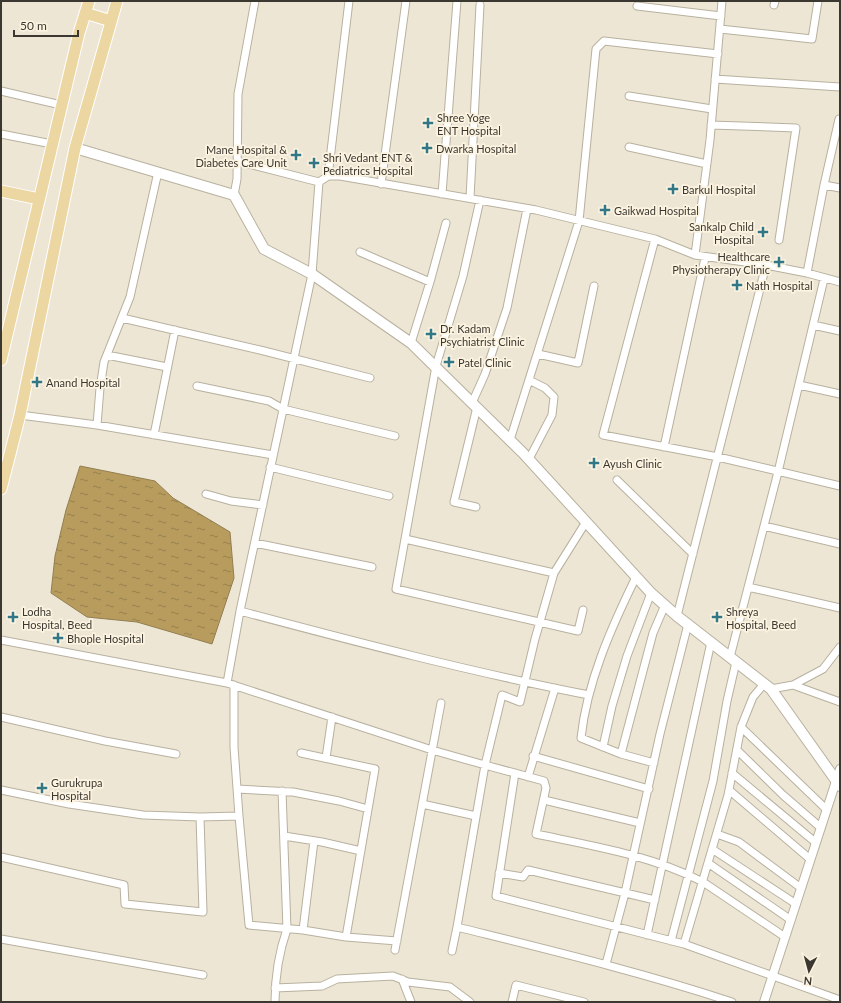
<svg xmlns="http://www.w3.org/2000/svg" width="841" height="1003" font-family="Lato,sans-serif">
<defs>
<pattern id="water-ripples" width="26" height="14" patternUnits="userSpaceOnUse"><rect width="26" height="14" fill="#b89c5e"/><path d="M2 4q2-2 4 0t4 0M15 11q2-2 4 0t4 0" fill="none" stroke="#97804e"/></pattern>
</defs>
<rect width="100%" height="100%" fill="#eee6d4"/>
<path fill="url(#water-ripples)" stroke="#927e50" d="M80 466 155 481 173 498 230 532 234 578 212 644 137 622 87 617 51 593 55 556 66 510Z"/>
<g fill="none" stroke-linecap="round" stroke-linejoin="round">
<g stroke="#b8b19f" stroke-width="9">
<path id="minor" d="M774 5 775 1
M637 6 721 16
M720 29 812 39 818 1
M715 79 840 87
M1 91 61 105
M629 96 712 109
M711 125 796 128 779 240
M1 134 52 144
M629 147 707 164
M237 161 319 182
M328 176 349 1
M381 184 406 1
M824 185 840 188
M442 194 457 1
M234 195 237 179 238 94 255 1
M470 198 480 5
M480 200 463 276 436 366 396 589 578 631 583 610
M655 239 603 435 718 457 840 486
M360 252 430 282
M695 255 710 140 722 1
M807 273 824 185 839 119
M122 318 264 351 370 378
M813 325 840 331
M411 343 430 282 446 223
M538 354 578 363 594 286
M107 355 167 367
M799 385 840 394
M197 386 269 401 283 409 395 436
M472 403 485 374 507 308 527 209
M20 415 97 425 273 455
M97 425 100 388 104 362 130 297 158 172
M154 435 175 330
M510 440 579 221 596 49 604 41 718 54
M664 447 705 258
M529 459 552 415 554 397 545 388 529 380
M270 467 389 496
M617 480 693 554
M206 494 231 501 263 505
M476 507 454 502 477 407
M764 526 840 544
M405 539 554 573
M255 543 372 567
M748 587 840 608
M240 611C356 642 471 672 589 695
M677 616 766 265
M1 640 227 683 240 611 312 274 319 182 328 176H340L536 210 655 239 695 255 766 265 807 273 840 282
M730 657 778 472 824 279
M227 683 432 750 485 765 502 695 520 702 535 639 554 573 586 522
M764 684 753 697 741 727 728 795 684 944 840 1000
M234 685V747L239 816 249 925 303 930 346 937 397 941
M793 685 840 702
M771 689 793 685 823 669 840 647
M1 717 105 741 176 754
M741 727 826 809
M603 747 612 706 627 656 651 593
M737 750 783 795 820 827
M301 753 375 769 346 937
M621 754 581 738C587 682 611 628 636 577
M533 756 649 789
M326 758 332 717
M654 763 621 754 653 633 665 605
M515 773 496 896 684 944
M732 773 815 842
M528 777 555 688
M237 789 293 792 339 801 368 809
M1 790 69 804 143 815 200 817 239 816
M729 790 810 859
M544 800 640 823
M422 804 476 816
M717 834 739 842 801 888
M284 836 322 842 361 851
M712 849 796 904
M1 857 124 885 125 904 203 912 200 817
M708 863 791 920
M499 873 523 877 528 870 655 900
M303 930 314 841
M647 935 711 642
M1 939 203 975
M671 941 713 781 727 701 736 662
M395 950 441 703
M452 951 457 927
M606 964 625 893 660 734 688 624
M402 979 411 1002
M275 988 322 986 337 979 393 976 408 982 450 987 470 1002
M275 1002C275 978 279 952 287 929L282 791
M512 1002 516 985 584 1002
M732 1002C641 972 549 950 457 927L485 765 544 781 546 788 536 834C593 846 650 855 703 882L785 937"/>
</g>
<g stroke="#b8b19f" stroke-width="10">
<path id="tertiary" d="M764 1002 840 769"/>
</g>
<g stroke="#b8b19f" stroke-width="12">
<path id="secondary" d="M75 148 234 195 264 249 312 274 411 343 523 453 651 593 677 616 771 689 840 786"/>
</g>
<g stroke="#fff" stroke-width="13">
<path id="primary" d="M85 13 111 21
M1 191 39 199
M1 360 79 33 89 1
M1 489 20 415 75 148 117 1"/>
</g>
<use href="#minor" stroke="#fff" stroke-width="7"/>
<use href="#tertiary" stroke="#fff" stroke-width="8"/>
<use href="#secondary" stroke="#fff" stroke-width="10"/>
<use href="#primary" stroke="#ecd6a1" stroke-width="11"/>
</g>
<g fill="#327785" stroke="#fcf3e1" stroke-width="1.5">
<path d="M426 117h4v4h4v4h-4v4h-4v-4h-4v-4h4z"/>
<path d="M425 142h4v4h4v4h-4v4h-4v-4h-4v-4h4z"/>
<path d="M294 149h4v4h4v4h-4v4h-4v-4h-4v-4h4z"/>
<path d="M312 157h4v4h4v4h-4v4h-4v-4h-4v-4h4z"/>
<path d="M671 183h4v4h4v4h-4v4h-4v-4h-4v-4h4z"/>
<path d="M603 204h4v4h4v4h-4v4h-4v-4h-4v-4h4z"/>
<path d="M761 226h4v4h4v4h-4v4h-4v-4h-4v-4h4z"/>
<path d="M777 256h4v4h4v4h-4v4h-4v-4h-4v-4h4z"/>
<path d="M735 279h4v4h4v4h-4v4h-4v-4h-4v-4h4z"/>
<path d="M429 328h4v4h4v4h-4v4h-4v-4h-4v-4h4z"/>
<path d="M447 356h4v4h4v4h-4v4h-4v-4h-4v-4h4z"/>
<path d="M35 376h4v4h4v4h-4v4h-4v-4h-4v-4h4z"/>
<path d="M592 457h4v4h4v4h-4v4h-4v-4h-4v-4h4z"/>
<path d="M11 611h4v4h4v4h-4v4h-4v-4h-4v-4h4z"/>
<path d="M715 611h4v4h4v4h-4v4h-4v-4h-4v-4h4z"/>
<path d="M56 632h4v4h4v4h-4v4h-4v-4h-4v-4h4z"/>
<path d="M40 782h4v4h4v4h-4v4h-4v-4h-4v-4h4z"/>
</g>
<g text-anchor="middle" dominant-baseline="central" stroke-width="3.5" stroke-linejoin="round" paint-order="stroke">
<g font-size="11" fill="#3b3831" stroke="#fcf3e1" text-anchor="start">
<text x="437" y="117">Shree Yoge<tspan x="437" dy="13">ENT Hospital</tspan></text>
<text x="436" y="148">Dwarka Hospital</text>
<text x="287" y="149" text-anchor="end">Mane Hospital &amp;<tspan x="287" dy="13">Diabetes Care Unit</tspan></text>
<text x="323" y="157">Shri Vedant ENT &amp;<tspan x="323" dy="13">Pediatrics Hospital</tspan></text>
<text x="682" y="189">Barkul Hospital</text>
<text x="614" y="210">Gaikwad Hospital</text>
<text x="754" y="226" text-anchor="end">Sankalp Child<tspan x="754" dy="13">Hospital</tspan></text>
<text x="770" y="256" text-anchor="end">Healthcare<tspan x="770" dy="13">Physiotherapy Clinic</tspan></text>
<text x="746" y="285">Nath Hospital</text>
<text x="440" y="328">Dr. Kadam<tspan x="440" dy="13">Psychiatrist Clinic</tspan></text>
<text x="458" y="362">Patel Clinic</text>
<text x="46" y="382">Anand Hospital</text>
<text x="603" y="463">Ayush Clinic</text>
<text x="22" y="611">Lodha<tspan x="22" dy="13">Hospital, Beed</tspan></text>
<text x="726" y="611">Shreya<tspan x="726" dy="13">Hospital, Beed</tspan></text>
<text x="67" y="638">Bhople Hospital</text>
<text x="51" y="782">Gurukrupa<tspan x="51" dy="13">Hospital</tspan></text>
</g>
</g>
<rect width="841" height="1003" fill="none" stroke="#3b3831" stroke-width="4"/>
<g transform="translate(809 971) rotate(186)" stroke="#fcf3e1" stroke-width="3" paint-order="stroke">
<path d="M0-3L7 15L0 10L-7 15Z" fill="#3b3831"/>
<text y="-6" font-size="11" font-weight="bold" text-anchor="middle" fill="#3b3831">N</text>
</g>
<path d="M14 30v6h64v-6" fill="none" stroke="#3b3831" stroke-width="2"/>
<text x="20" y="30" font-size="12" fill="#3b3831" stroke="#fcf3e1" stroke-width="3" paint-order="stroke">50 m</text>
</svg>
